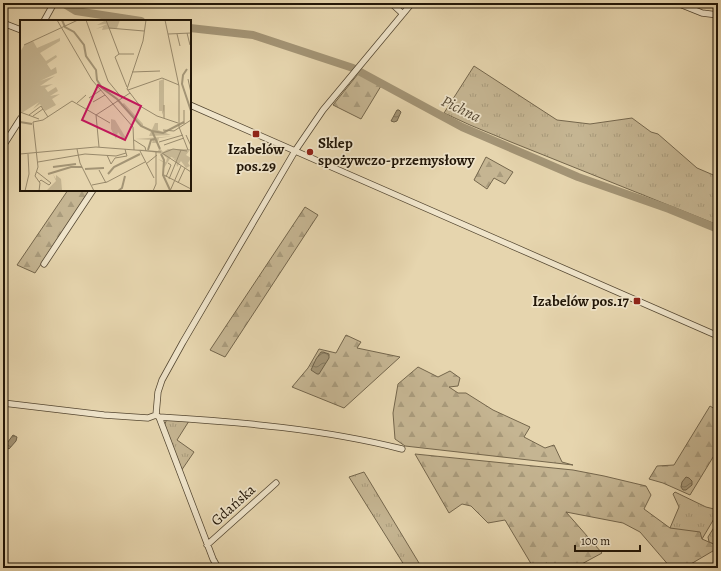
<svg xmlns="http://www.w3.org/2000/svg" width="721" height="571" font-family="Alegreya,serif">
<defs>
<pattern id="grass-tufts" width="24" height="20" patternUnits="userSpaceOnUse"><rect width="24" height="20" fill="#c5b592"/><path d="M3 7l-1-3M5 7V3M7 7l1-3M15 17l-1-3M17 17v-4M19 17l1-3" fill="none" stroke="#a99b7c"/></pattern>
<pattern id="forest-firs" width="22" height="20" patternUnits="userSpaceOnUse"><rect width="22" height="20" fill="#c5b592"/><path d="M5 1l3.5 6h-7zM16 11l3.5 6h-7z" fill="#a99b7c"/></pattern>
<pattern id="water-waves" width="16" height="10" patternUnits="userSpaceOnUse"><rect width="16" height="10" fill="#a39475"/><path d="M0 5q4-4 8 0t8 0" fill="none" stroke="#84785e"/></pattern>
</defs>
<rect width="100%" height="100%" fill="#e6d5ae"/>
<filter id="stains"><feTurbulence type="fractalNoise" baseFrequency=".005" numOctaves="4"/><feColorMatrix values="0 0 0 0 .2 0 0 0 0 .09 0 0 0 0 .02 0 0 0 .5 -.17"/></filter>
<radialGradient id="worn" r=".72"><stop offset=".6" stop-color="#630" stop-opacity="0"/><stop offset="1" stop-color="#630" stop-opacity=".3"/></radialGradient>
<path fill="url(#grass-tufts)" stroke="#74664c" d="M474 66 557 120 590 124 632 118 651 132 658 134 697 168 718 177V225L511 142 470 125 444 113Z
M167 419 189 421 177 440 194 452 181 471 164 426Z
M364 472 422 568H406L349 477Z
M675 492 706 507 718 510V512L702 539 670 528 679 507 673 494Z
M718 521V546L709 542 708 537Z"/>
<path fill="url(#forest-firs)" stroke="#74664c" d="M358 74 381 86 361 119 333 105Z
M486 157 513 172 505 184 494 178 487 189 474 180Z
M68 190H91L35 273 17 265Z
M305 207 318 215 225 357 210 350Z
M346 335 361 342 357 348 400 357 344 408 292 387 308 368 319 349 336 353Z
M418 367 438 377 450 371 460 378 458 386 449 387 458 393H466L493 410 530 427 524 437 545 448 554 445 562 462 573 465 405 446 395 439 393 413 398 384Z
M710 406 718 411V449L690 495 663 483 649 479 657 466 674 465Z
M415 454 573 470 604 476 646 486 651 495 644 509 670 528 700 532 702 539 718 546V548L684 568H671L640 532 623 523 566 512 602 553 578 566 579 568H550L547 563 533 567 505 520 488 523 471 506 462 504 449 513Z"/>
<path fill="url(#water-waves)" stroke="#6f6249" d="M397 110H399L401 112 397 121 394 122 391 121Z
M321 352H323L329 354V358L319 374H317L311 370 316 359Z
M13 435 17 437 16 441 9 449 5 446Z
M686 477 689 478 692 481V485L686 490H683L681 487 682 482Z"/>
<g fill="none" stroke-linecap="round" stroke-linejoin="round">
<path stroke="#a39475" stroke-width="8" d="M63 3 76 11 141 21
M190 28 253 35 353 68 462 127 578 177 669 209 718 229"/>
<g stroke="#534631" stroke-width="7">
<path id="minor" d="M391 3 403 14
M677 3 702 13 718 15
M44 21 54 3
M3 23 21 30
M190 105 718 336
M3 146 21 118
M44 264 93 190
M3 403 104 415 148 418 156 415 159 417C240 422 323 429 402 449
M156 415 158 392 162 380 183 342 295 151 323 110 412 3
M159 417 213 559 218 568
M207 545 276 483"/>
</g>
<use href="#minor" stroke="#efe4ca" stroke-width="5.5"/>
<g stroke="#221607" stroke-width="3">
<path id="rail" d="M715 568 718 567"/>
</g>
<use href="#rail" stroke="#efe4ca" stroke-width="1.5" stroke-dasharray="4.5" stroke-linecap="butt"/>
</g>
<g fill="#8f2418" stroke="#efe4ca" stroke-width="1.5">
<rect x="252" y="130" width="8" height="8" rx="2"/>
<circle cx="310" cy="152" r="4"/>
<rect x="633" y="297" width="8" height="8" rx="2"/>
</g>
<g text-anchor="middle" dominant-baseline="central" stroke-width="3.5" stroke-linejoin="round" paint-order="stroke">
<g font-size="15" font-weight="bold" fill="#221607" stroke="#efe4ca" text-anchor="start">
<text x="318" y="143">Sklep<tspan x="318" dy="17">spożywczo-przemysłowy</tspan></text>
<text x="256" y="149" text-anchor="middle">Izabelów<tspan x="256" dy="17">pos.29</tspan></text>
<text x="629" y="301" text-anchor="end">Izabelów pos.17</text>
</g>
<g font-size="15" fill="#221607" stroke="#efe4ca">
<text transform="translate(233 505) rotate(-42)">Gdańska</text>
</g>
<g font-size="16" font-style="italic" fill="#564833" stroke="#efe4ca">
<text transform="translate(461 109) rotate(26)">Pichna</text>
</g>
</g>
<g transform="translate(20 20)">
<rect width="171" height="171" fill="#e6d5ae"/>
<path d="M104 83 123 104V107L119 105 101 85ZM135 103H138V110L151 115 129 116ZM155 116 139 118 137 125 143 132 148 129H171L170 135V130L166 135 171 138 168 143 170 146 166 148 161 141 157 147 156 141 152 138 156 139 151 137 144 148V143L138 139 146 142 147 138 142 134 115 129 138 131 139 129 137 125V123H132L133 120 115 119Z" fill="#c5b592"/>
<path d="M86 0H100L97 8 82 10 83 7 76 9 87 4 77 5ZM40 18V21L20 33 26 41 36 35 37 37 27 44 31 50 36 47 37 53 20 61 35 56 20 66 33 64 25 68 28 72 36 67 38 71 30 76 40 74 32 79 36 85 25 91 20 84 13 89 19 82 0 94V32L5 24 13 21 17 28ZM91 99 95 100 106 118H102L98 112 96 119 91 109ZM33 154 36 159V155L41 159 42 170 48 171H26L36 161Z" fill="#c5b592"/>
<path d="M144 59V90L142 95V91H139V61Z" fill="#c5b592"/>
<path fill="none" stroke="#a39475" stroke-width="2" d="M42 0 45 7 54 12 64 25 66 36 76 50 77 60 82 68 97 79 121 106 132 111 140 129M167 49 163 55 162 64 171 91M0 102 12 104M132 111 143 113 164 102M128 130 131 120 135 119M141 134 144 140 143 155 150 170M33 147 56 144M65 149 84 148M28 154 51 147H62M88 154 94 147 120 134M98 171 102 168 105 156"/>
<path fill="none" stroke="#98896b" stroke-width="1" d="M37 0 72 60 113 107 114 130M66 0 88 61 102 78M86 0 99 34M126 0 123 21 107 69 120 86 137 96 158 103M145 0 159 66V107L168 130M89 8 124 11M167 13 170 25M148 14 171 13M157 14 160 26M4 25 58 0M99 34 95 37 107 67M99 34H114M112 52 140 51M168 59 171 73M108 70 142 58 159 65M69 78 81 70M73 82 85 75M57 83 66 75M0 92 19 99M9 95 21 86 28 97M76 95 110 73M76 95 79 127M13 96 23 89M144 98V85M164 104V90M143 110 154 111 171 100M166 115 171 126M114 120 125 127 126 131M139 122 163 115M144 125 164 118M57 129 60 143 74 171M120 131 134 158M142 133 171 152M143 133 153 129 167 131M0 134 76 127 141 132M8 134 9 154M87 135 91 144 95 138 107 136 106 133M18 142 65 134 96 136 106 133 105 129M126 144 137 135M79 150 86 163M17 152 31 163 29 165 21 160 19 162M144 155 171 169M146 157 151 145 148 143M149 159 161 130M158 163 165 148M72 165 87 162 125 142M5 171 9 154M19 171 20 163 15 156 18 147 13 102 23 100 52 81 90 103M133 171 136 164V132M150 171 161 146"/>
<path fill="#c2185b" fill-opacity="0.15" stroke="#c2185b" stroke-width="2" d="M78 65 121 86 105 120 62 100Z"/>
<rect width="171" height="171" fill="none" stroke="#221607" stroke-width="2"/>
</g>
<rect width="721" height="571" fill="none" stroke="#e6d5ae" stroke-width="16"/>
<rect x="4" y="4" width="713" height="563" fill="none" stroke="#221607" stroke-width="2"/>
<rect x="8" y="8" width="705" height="555" fill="none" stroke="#221607"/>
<path d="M575 545v6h65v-6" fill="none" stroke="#221607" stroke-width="2"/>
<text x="581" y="545" font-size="12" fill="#221607" stroke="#efe4ca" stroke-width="3" paint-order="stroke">100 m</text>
<rect width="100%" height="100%" filter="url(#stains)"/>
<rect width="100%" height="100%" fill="url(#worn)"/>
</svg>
